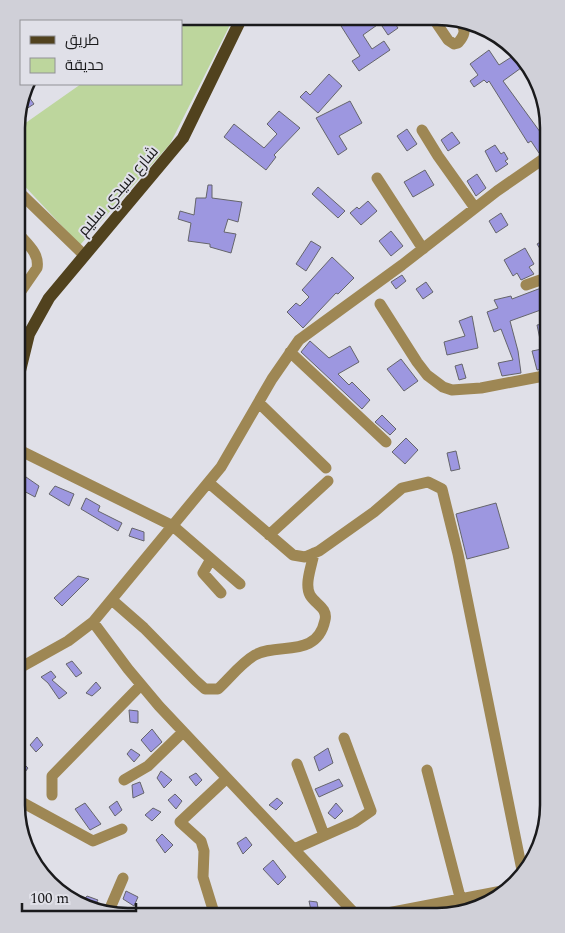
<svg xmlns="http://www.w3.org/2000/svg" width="565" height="933" font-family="Spectral,Cairo,serif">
<rect width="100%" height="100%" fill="#e0e0e8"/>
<path fill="#bdd69d" d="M128 16 234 17 170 144 80 245 17 178V129L81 84H181V21H103Z"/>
<path fill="#9d97e0" stroke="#65656b" d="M336 18H391L398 28 388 35 380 23 363 35 372 49 384 41 390 50 359 71 352 61 360 56Z
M489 50 499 65 513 56 521 68 503 81 546 140 549 138V148L539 153 531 141 528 143 489 81 487 83 484 80 474 87 470 81 478 75 470 64Z
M329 74 342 86 318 113 300 97 306 91 310 95Z
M24 90 34 104 23 111 20 105Z
M350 101 362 123 339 136 347 149 338 155 316 118Z
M279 111 300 128 274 155 276 157 266 170 224 137 234 124 264 148 277 134 267 124Z
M407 129 417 144 407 151 397 136Z
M452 132 460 143 448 151 441 140Z
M495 145 501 154 504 152 508 159 505 161 508 164 496 172 485 151Z
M425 170 434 185 413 197 404 182Z
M477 174 486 188 476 196 467 181Z
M208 185H212V198L242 202 238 222 228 219 224 232 236 234 231 253 210 247V244L188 241 191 223 178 219 180 211 194 215 196 198H206Z
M318 187 345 211 338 218 312 194Z
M368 201 377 211 361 225 350 213 357 207 359 209Z
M501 213 508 225 496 233 489 221Z
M391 231 403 246 391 256 379 241Z
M549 237V263L537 244Z
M311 241 321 247 306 271 296 264Z
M525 248 534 264 529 267 534 274 521 280 517 273 513 276 504 260Z
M332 257 354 278 338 294 336 293 303 328 287 312 296 303 300 306 309 297 302 290Z
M402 275 406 281 396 289 391 282Z
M426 282 433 292 423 299 416 289Z
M549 285V307L510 321 518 351 521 373 502 376 498 363 513 360 501 329 494 332 487 312 498 308 494 300 511 296 512 299Z
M472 316 478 348 447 355 444 342 465 336 459 321Z
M549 323V364L546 365 547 368 537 370 532 351 542 349 537 325Z
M310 341 329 358 350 346 359 362 338 374 349 385 352 382 370 400 362 409 301 352Z
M401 359 418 381 404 391 387 369Z
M462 364 466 378 459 380 455 366Z
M382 415 396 429 390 435 375 422Z
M406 438 418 450 405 464 392 452Z
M456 451 460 469 451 471 447 453Z
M26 477 39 486 35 497 22 490Z
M55 486 74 494 69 506 49 494Z
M86 498 100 506 98 511 122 523 118 531 81 509Z
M496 503 509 548 467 559 456 514Z
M132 528 144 532V541L129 536Z
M78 576 89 579 62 606 54 598Z
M72 661 82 673 76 677 66 664Z
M51 671 56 677 52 680 67 693 59 699 48 683 41 677Z
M96 682 101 688 92 696 86 693Z
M129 710 138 711V723L130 722Z
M152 729 162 742 151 752 141 740Z
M37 737 43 745 36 752 30 745Z
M328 748 333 763 319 771 314 757Z
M131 749 140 755 134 762 127 754Z
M21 761 28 768 23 775 16 769Z
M161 771 172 780 164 788 157 778Z
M196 773 202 780 196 786 189 777Z
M339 779 343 786 319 797 315 789Z
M140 782 144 793 133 798 132 785Z
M175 794 182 801 176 809 168 800Z
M277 798 283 803 276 810 269 805Z
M117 801 122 810 115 816 109 807Z
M85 803 101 824 90 830 75 809Z
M336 803 343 811 335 819 328 813Z
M153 808 161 812 152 821 145 815Z
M162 834 173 845 165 853 156 840Z
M246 837 252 845 243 854 237 843Z
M273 860 286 877 278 885 263 869Z
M126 891 138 897 134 906 123 899Z
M87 896 98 900 94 907 82 902Z
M309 901 317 902 319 914 312 915Z"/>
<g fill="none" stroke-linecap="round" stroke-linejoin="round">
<path stroke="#9e8754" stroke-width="11" d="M433 18 448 40 454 44 458 43C464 36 467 30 460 22
M422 130 438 156 475 208
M377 178 423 249
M17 190 84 255
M526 285 549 277
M17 297 37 268C40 253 26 243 17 232
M380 304 417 362 427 375 443 387 452 390 481 388 549 375
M17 328 29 334
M290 352 386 442
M259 403 326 468
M17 449 173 526 240 584
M209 483 293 555 305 557 319 551 374 512 402 488 428 482 442 489 458 554 523 875
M269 535 328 481
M211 559 203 573 221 593
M112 600 144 628 195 680 205 689H218C229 679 241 663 255 655 278 642 317 659 325 620 328 608 315 604 310 595 304 584 312 565 314 553
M93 622 128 669 159 706 357 916
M16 670 68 641 93 622 221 467 272 379 299 340 402 265 497 191 549 155
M297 764 324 835
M427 770 460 897
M124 780 148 766 183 732
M52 795V776L141 685
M16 799 93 841 122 829
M294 849 355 822 371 811 344 738
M108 913 123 878
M215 916 203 877 204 851 201 841 180 822 227 778
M367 917 502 891"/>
<path stroke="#51421e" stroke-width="12" d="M17 383 29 334 49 298 183 138 242 17"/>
</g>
<g text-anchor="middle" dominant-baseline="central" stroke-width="4" stroke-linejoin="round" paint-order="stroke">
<g font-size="16" fill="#1a1a1c" stroke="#e0e0e8">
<text transform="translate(118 191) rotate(-49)">شارع سيدي سليم</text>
</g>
</g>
<path d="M0 0H565V933H0ZM128 25H437A103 103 0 0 1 540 128V805A103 103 0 0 1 437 908H128A103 103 0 0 1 25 805V128A103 103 0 0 1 128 25Z" fill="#d0d0d8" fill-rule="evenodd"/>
<path fill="none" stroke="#1a1a1c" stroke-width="2.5" d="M128 25H437A103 103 0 0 1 540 128V805A103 103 0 0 1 437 908H128A103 103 0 0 1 25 805V128A103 103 0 0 1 128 25Z"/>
<rect x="20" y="20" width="162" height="65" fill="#e0e0e8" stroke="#919196"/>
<rect x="30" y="36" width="25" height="8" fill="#51421e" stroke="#919196"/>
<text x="65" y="45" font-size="15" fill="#1a1a1c">طريق</text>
<rect x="30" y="58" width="25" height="15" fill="#bdd69d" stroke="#919196"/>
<text x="65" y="70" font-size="15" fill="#1a1a1c">حديقة</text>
<path d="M22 903v8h114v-8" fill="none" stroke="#1a1a1c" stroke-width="2.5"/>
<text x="30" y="903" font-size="15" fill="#1a1a1c" stroke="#e0e0e8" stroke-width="4" paint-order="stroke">100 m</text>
</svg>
